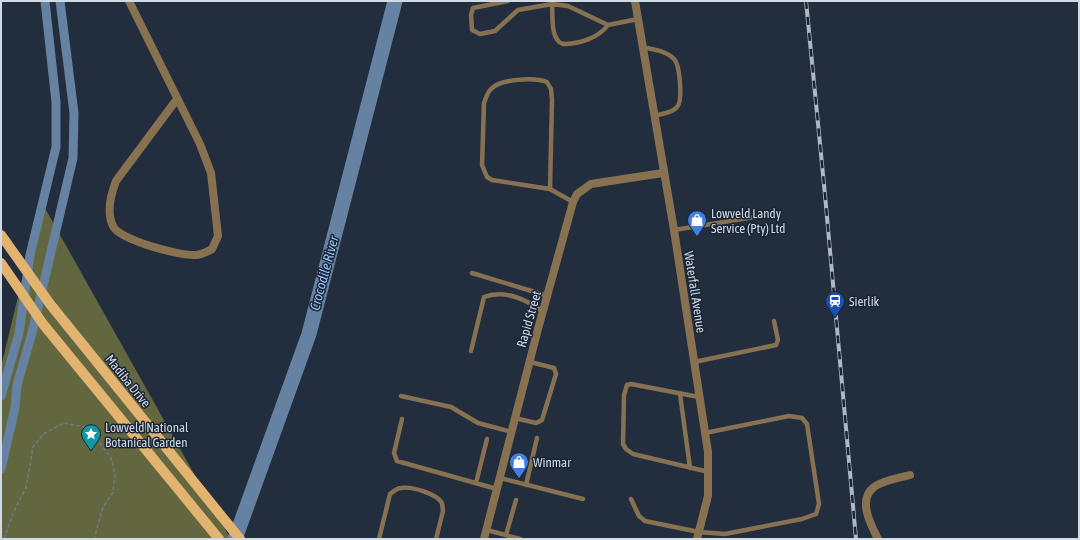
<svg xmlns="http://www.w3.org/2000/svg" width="1080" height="540" font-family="'Asap Condensed',sans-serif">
<rect width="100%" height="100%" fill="#222e3e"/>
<path fill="#63673f" d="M41 201 229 536 228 539H1V367Z"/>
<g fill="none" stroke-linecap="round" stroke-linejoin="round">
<path stroke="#6582a2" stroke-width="9" d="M1 396 19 333 30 255 56 147V102L45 1
M1 469 15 408 17 385 32 333 73 158 74 113 60 1"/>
<path stroke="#6582a2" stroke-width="15" d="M235 539 309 334 395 1"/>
<path stroke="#6f7987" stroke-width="1.5" stroke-dasharray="4 2" stroke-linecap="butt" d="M4 539 14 511 26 488 33 447 43 434 64 423 85 427 97 439 111 458 115 475 113 492 103 507 94 539"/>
<path stroke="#887151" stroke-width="4.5" d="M508 1 473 8 471 15 472 30 480 34 495 31 518 10 552 4 568 6 608 25
M552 4C553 16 550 40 563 44 580 44 598 38 608 25L638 19
M642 47C652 49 667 51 674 59 680 65 683 101 677 107 673 113 660 114 654 116
M550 189 552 100 551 89 547 82C534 77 500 79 491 89 487 93 486 98 484 103L482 165 487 177 492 180 550 189 573 202
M674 230 767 215
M472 273 548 296
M471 351 484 297C504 289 528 300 543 312
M694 362 776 345 778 340 774 321
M680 394 690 468
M401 396 451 407 478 423 512 432
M699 397 631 384 627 385 624 395 623 444 626 449 633 454 709 472
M515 418 536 423 542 420 556 374 554 368 530 362
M402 419 394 453 397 461 497 489
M500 478 583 499
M476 483 487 439
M526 485 537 438
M631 499 639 516 645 521 699 532 725 534 802 519 816 514 819 504 807 424 802 418 789 416 705 433
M487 530 520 539
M506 535 516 500
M379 539 390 494C394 491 397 488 401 488 412 486 437 494 442 503L443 511 436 539"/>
<path stroke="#887151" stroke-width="8" d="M129 1 200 144 211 173 218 236 212 249C207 252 201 255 195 255 180 256 119 240 113 226 106 212 111 194 116 181L177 99
M484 539 538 329 573 202 577 194 591 184 663 173
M878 539C871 525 857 500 874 487 883 480 899 478 910 475"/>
<path stroke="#887151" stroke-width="8" d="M635 1 674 230 708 452V496L697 539"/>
<path stroke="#e3b370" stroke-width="10" d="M1 235 50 304 240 539
M1 263 43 324 219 539"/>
<g stroke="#aeb7c3" stroke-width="4">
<path id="rail" d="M806 1 825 195 856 539"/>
</g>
<use href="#rail" stroke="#192434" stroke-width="2.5" stroke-dasharray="8" stroke-linecap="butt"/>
</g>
<defs>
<g id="shop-pin" transform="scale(1)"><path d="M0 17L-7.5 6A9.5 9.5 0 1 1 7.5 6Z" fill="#3f7fe0" stroke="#192434"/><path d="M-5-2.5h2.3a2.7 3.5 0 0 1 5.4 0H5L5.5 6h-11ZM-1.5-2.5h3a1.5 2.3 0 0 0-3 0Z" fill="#fff"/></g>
<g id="station-pin" transform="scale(1)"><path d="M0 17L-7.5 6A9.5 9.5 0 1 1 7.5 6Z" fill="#1a4fb4" stroke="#192434"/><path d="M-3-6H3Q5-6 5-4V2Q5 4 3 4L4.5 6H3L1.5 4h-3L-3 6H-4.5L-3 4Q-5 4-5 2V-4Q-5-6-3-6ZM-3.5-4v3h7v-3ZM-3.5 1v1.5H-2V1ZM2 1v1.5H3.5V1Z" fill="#fff"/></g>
<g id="sight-pin" transform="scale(1)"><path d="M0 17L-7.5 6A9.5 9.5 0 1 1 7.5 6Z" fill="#0f9aa8" stroke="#192434"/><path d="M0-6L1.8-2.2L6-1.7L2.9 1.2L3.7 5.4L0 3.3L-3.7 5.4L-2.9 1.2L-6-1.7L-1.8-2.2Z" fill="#fff"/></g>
</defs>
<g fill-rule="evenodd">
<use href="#shop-pin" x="697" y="220"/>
<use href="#station-pin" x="835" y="301"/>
<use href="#sight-pin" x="91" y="434"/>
<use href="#shop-pin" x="519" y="462"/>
</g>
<g text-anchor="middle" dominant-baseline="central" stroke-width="3" stroke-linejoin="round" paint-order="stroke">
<g font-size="13" fill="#d2dae5" stroke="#192434" text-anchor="start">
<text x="711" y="213">Lowveld Landy<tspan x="711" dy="15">Service (Pty) Ltd</tspan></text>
<text x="849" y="301">Sierlik</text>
<text x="105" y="427">Lowveld National<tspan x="105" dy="15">Botanical Garden</tspan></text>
<text x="533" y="462">Winmar</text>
</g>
<g font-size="13" fill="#d2dae5" stroke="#192434">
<text transform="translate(695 292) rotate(81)">Waterfall Avenue</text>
<text transform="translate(529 319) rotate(-74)">Rapid Street</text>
<text transform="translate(128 381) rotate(51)">Madiba Drive</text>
</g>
<g font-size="14" font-style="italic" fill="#97c6fa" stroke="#192434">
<text transform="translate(324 273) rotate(-75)">Crocodile River</text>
</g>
</g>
<rect width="1080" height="540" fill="none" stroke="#d2dae5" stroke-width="4"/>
</svg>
